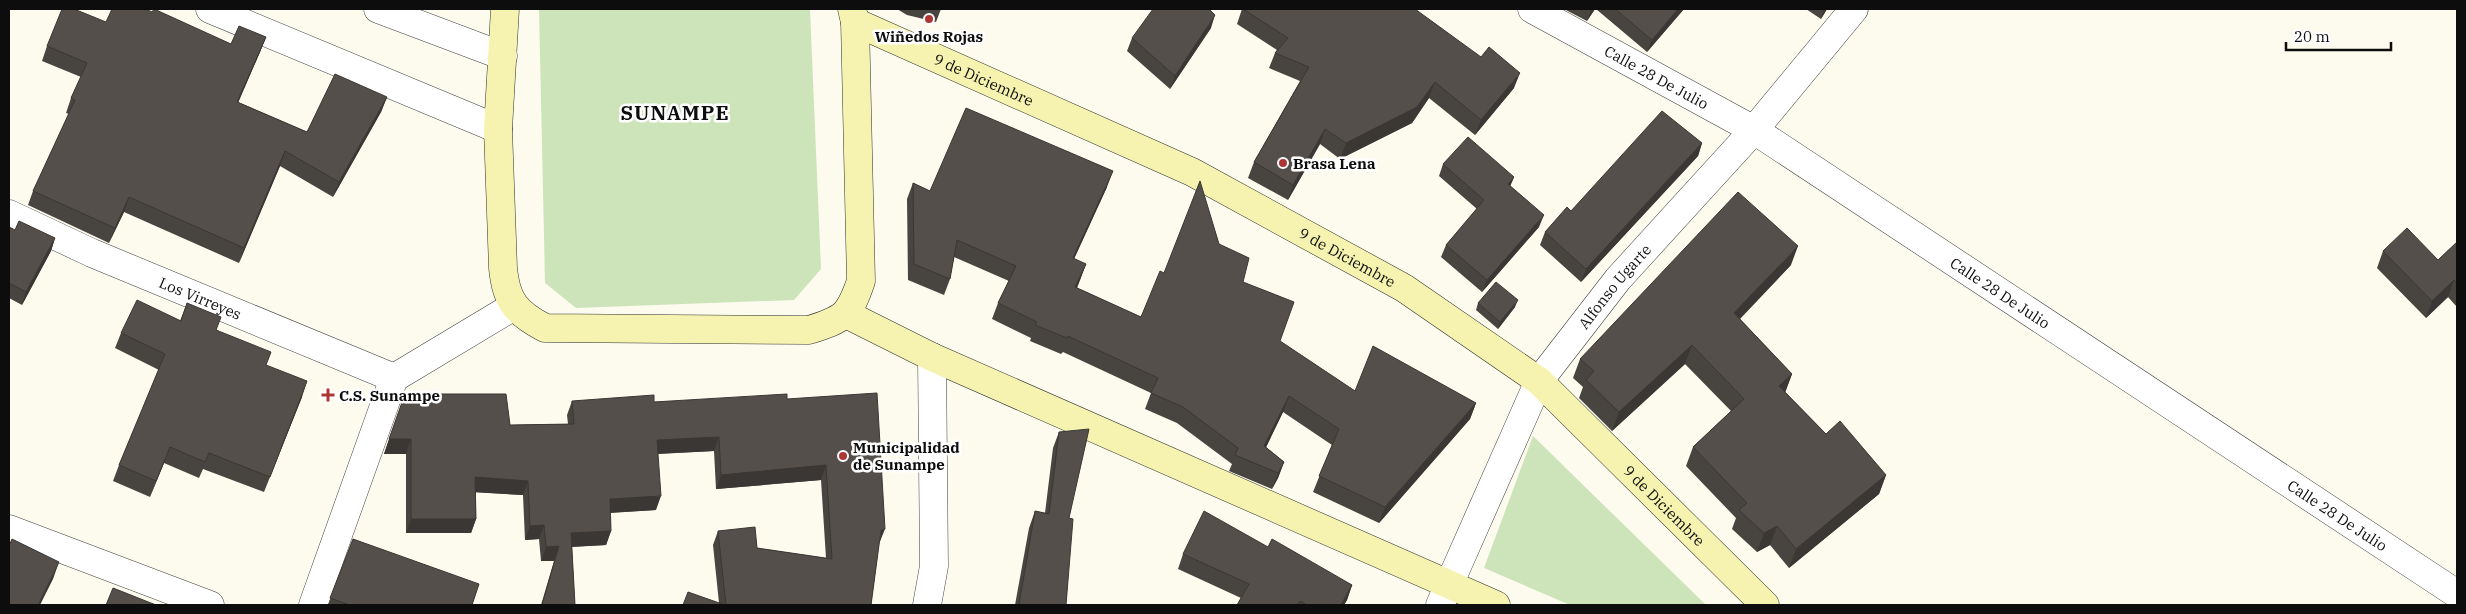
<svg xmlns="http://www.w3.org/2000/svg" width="2466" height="614" font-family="'IBM Plex Serif',serif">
<rect width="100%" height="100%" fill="#fdfbee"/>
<path fill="#cde4bb" d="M539 9H810L821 269 794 300 576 308 545 283Z
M1533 436 1706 605H1570L1484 568Z"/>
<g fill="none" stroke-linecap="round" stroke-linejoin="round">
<g stroke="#404040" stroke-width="29">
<g id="minor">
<path id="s1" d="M1532 9 1754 130 2457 594"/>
<path id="s2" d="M9 214 92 253 394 378"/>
<path d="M9 529 210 605"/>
<path d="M927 605 934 566 932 357"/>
<path id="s3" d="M1440 605 1539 381 1618 279 1754 130 1854 9"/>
</g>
</g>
<g stroke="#404040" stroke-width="29">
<path id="tertiary" d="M210 9 498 129
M378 9 503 56
M313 605 394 378 514 306"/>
</g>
<g stroke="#2f2f2f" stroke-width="29">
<g id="secondary">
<path d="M505 9 498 129 503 268C506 301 516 313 545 328L809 330C844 319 849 316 861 281L855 22 852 9"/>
<path id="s4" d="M855 22 1192 172 1404 288 1539 381 1765 605"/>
<path d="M846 314 932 357 1496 605"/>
</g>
</g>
<use href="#minor" stroke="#fff" stroke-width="28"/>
<use href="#tertiary" stroke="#fff" stroke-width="28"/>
<use href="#secondary" stroke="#f6f3b0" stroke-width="28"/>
</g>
<path fill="#484440" d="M897 9H941L936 22 907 15Z
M1242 9 1514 88 1475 135 1429 98 1412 123 1340 159 1320 144 1288 200 1248 178 1254 162 1300 81 1269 68 1275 53 1277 50 1237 24Z
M1564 9H1595L1587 21Z
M1596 9H1684L1647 52Z
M1806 9H1827L1821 19Z
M106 22 231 44 266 37 260 52 238 102 307 132 387 97 381 112 333 197 280 166 239 263 124 212 109 243 28 205 33 191 69 114 66 113 71 98 81 77 42 61 47 46Z
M1211 28 1170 89 1127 51 1132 38Z
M1702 143 1698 156 1581 282 1540 245 1545 232 1571 211Z
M1443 164 1514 177 1510 186 1539 227 1482 292 1441 257 1446 245 1477 209 1439 176Z
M913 183 930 191 1107 187 1074 259 1086 264 1077 288 1141 317 1164 273 1219 244 1280 341 1355 391 1476 403 1470 419 1379 523 1313 492 1332 445 1283 412 1266 447 1284 462 1278 478 1272 489 1229 471 1232 464 1177 423 1145 409 1151 393 1063 352 1061 354 1030 341 1031 338 992 319 998 303 1009 281 954 257 950 279 944 295 908 280 907 199Z
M9 227 15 230 55 238 51 251 22 305 9 298Z
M2457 242V307L2448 297 2426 318 2377 268 2383 251 2438 260Z
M1791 265 1740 319 1792 374 1785 392 1826 434 1886 475 1879 494 1789 568 1770 545 1757 552 1732 529 1736 518 1686 466 1693 447 1731 411 1685 364 1612 431 1579 398 1583 387 1573 378 1580 359Z
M187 303 216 330 266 365 302 397 264 492 203 469 199 478 164 463 150 497 113 481 119 465 159 370 115 348 121 333 180 321Z
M1478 303 1515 307 1498 329 1476 310Z
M405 394 510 425 568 424 567 415 572 401 654 402 787 399 879 544 871 605H683L719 603 713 545 718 531 757 548 826 558 821 480 716 489 714 451 658 454 656 510 610 513 611 531 606 545 572 547 575 605H541L554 561H541L539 539 525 540 523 495 476 492V519L471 533H406V454H384Z
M1059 432 1069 518 1066 605H1015L1029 528 1035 511 1045 513 1053 448Z
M353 539 472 605H328Z
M1268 547 1352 585 1347 600 1344 605H1237L1241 598 1178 569 1183 554Z"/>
<path fill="#3b3734" d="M1591 9H1595L1587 21Z
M1678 9H1684L1647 52 1652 40Z
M1824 9H1827L1821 19Z
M1215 15 1211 28 1170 89 1175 76Z
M266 37 260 52 232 117 237 102Z
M1520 73 1514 88 1475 135 1481 120Z
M1435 82 1429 98 1412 123 1340 159 1346 143Z
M387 97 381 112 333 197 339 182Z
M1325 129 1320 144 1288 200 1293 185Z
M1702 143 1698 156 1581 282 1586 269Z
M285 151 280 166 239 263 244 248Z
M1113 171 1107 187 1067 274 1073 258Z
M1514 177 1509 189 1508 184Z
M129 197 124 212 109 243 115 228Z
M1544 215 1539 227 1482 292 1487 280Z
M55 238 51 251 22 305 26 292Z
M1798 246 1791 265 1727 332 1734 313Z
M1086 264 1080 280 1070 303 1075 287Z
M2454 280 2448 297 2426 318 2432 301Z
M1518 300 1515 307 1498 329 1500 322Z
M1692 345 1685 364 1612 431 1619 412Z
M1792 374 1785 393 1779 386Z
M307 381 302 397 264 492 270 477Z
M1289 396 1283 412 1259 462 1264 446Z
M1476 403 1470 419 1379 523 1385 507Z
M719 437 714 451 652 454 657 440Z
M389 439H411L406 454H384Z
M170 447 164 463 150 497 156 481Z
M1284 462 1278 478 1272 489 1278 473Z
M826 465 821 480 716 489 721 475Z
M1886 475 1879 494 1789 568 1796 549Z
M475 477 528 481 523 495 470 492Z
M661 496 656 510 604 513 610 499Z
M411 519H476L471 533H406Z
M544 525 539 539 525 540 530 526Z
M1777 526 1770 545 1757 552 1764 533Z
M885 529 879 544 881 530Z
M611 531 606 545 566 547 571 533Z
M559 546 554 561H541L546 547Z
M59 562 53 579 40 605H38Z
M1352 585 1347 600 1344 605H1341Z"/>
<path fill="#544f4a" stroke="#3b3734" d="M62 9H74L106 22 112 9H146L152 12 154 9 231 44 239 26 266 37 237 102 307 132 335 74 387 97 339 182 285 151 244 248 129 197 115 228 33 191 75 100 71 98 87 63 47 46Z
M1153 9H1209L1215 15 1175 76 1132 38Z
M1243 9H1415L1481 57 1489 47 1520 73 1481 120 1435 82 1417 107 1346 143 1325 129 1293 185 1254 162 1309 67 1275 53 1288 38Z
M1615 9H1678L1652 40Z
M966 108 1113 171 1073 258 1086 264 1075 287 1141 317 1160 271 1164 273 1200 181 1219 244 1249 258 1243 282 1294 302 1280 341 1355 391 1373 346 1476 403 1385 507 1319 476 1339 429 1289 396 1264 446 1284 462 1278 473 1235 455 1238 448 1183 407 1151 393 1158 378 1068 336 1067 338 1035 325 1037 322 998 303 1016 266 957 240 950 279 914 264 913 183 930 191Z
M1662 111 1702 143 1586 269 1545 232 1567 207 1571 211Z
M1468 137 1514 177 1508 184 1544 215 1487 280 1446 245 1484 200 1443 164Z
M1738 192 1798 246 1734 313 1792 374 1779 386 1826 434 1840 421 1886 475 1796 549 1777 526 1764 533 1739 510 1747 503 1693 447 1744 399 1692 345 1619 412 1586 380 1594 371 1580 359Z
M19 221 55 238 26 292 9 283V227L15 230Z
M2407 228 2438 260 2457 242V283L2454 280 2432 301 2383 251Z
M1496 282 1518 300 1500 322 1478 303Z
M137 300 181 321 187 303 221 317 216 330 271 352 266 365 307 381 270 477 209 453 205 462 170 447 156 481 119 465 165 354 121 333Z
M877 393 885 529 881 530 871 605H726L718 531 755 527 757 548 832 559 826 465 721 475 719 437 657 440 661 496 610 499 611 531 571 533 575 605H542L559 546 546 547 544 525 530 526 528 481 475 477 476 519H411V439H389L405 394H506L510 425 574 424 572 401 654 395V402L787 394V399Z
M1089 429 1069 518 1073 519 1066 605H1019L1035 511 1049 514 1059 432Z
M1204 511 1268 547 1272 539 1352 585 1341 605H1307L1300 601 1297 605H1237L1249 584 1183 554Z
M12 539 59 562 38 605H9V546Z
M353 539 479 584 472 605H350L330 598Z
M113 588 156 605H106Z
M688 592 725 605H683Z"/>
<g fill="#ad3734" stroke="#fff" stroke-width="2">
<circle cx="929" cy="19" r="5"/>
<circle cx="1283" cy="163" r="5"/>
<path d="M325.5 387.5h5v5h5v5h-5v5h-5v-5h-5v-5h5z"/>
<circle cx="843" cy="456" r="5"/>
</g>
<g text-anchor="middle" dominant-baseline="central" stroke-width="5" stroke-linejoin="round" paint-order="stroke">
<g font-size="15" font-weight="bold" fill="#0d0d0d" stroke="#fff" text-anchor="start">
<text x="929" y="36" text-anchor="middle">Wiñedos Rojas</text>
<text x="1293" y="163">Brasa Lena</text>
<text x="339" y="395">C.S. Sunampe</text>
<text x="853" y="447">Municipalidad<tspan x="853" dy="17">de Sunampe</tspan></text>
</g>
<g font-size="15" fill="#0d0d0d" stroke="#fff">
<text stroke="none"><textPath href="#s1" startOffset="142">Calle 28 De Julio</textPath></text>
<text stroke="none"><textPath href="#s4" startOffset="141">9 de Diciembre</textPath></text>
<text stroke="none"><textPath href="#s4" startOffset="546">9 de Diciembre</textPath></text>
<text stroke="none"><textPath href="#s3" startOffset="366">Alfonso Ugarte</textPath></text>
<text stroke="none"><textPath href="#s1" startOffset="548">Calle 28 De Julio</textPath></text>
<text stroke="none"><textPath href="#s2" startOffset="209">Los Virreyes</textPath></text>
<text stroke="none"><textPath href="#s4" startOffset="951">9 de Diciembre</textPath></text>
<text stroke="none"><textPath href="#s1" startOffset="952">Calle 28 De Julio</textPath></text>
</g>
<g font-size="20" font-weight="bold" letter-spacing="1" fill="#0d0d0d" stroke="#fff">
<text x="675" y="112">SUNAMPE</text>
</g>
</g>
<rect width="2466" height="614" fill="none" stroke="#0d0d0d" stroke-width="20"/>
<path d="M2286 42v8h105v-8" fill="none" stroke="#0d0d0d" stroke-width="2.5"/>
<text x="2294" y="42" font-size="15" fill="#0d0d0d" stroke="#ffffff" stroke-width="4" paint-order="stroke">20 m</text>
</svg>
